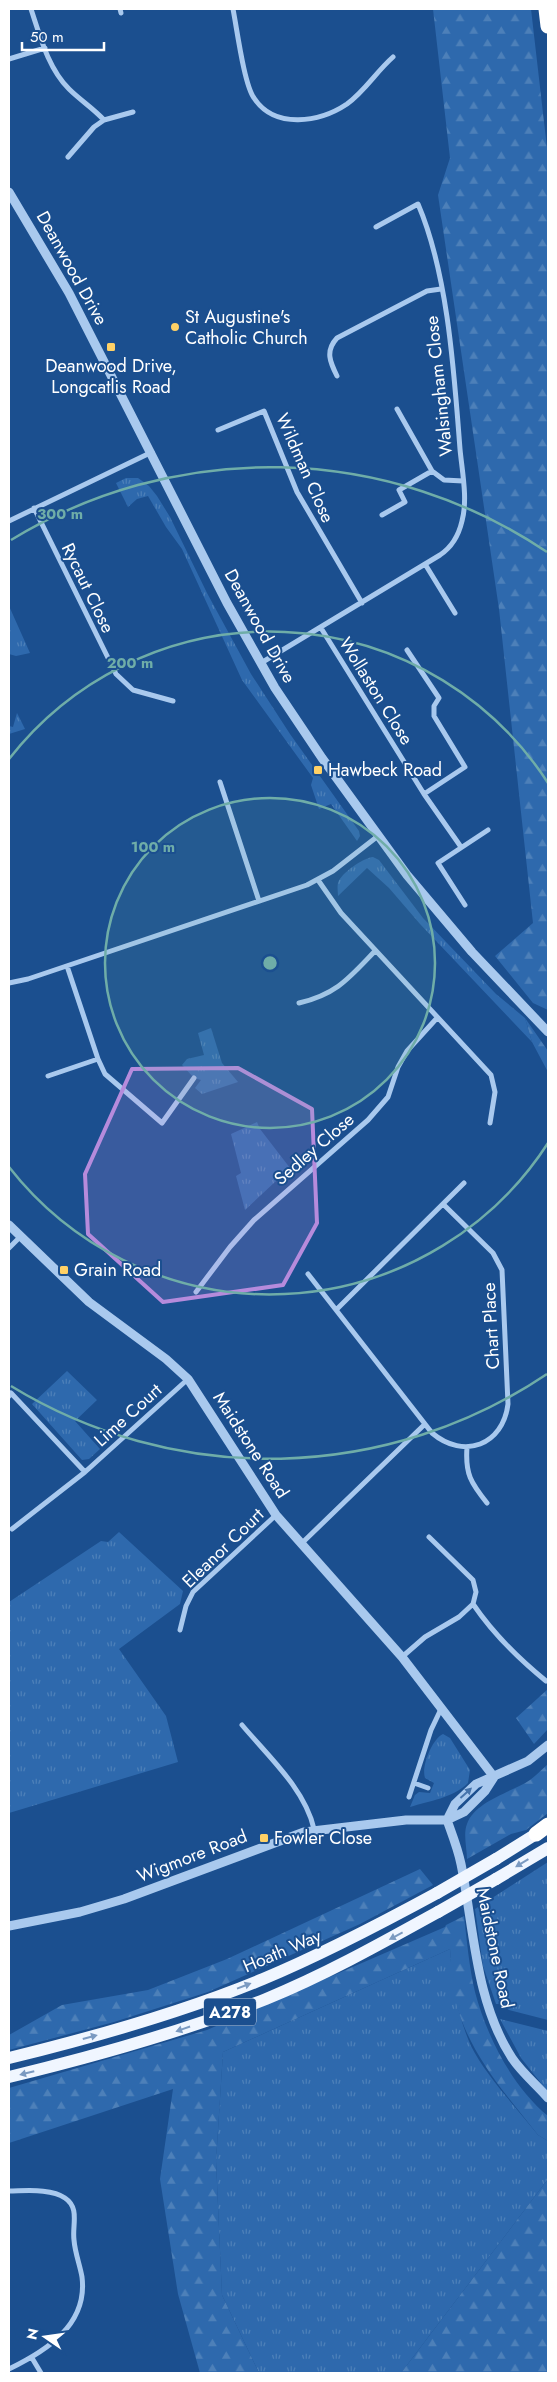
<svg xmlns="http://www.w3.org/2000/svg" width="557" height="2382" font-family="Jost,sans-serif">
<defs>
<pattern id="grass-tufts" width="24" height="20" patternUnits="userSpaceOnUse" patternTransform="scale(1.25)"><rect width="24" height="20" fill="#2e69ad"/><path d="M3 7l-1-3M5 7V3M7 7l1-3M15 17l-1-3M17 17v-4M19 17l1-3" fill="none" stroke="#4d80b9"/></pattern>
<pattern id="forest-firs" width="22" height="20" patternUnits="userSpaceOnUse" patternTransform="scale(1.25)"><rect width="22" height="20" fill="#2e69ad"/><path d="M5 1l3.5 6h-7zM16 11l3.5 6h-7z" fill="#4d80b9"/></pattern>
</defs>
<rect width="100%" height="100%" fill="#1b4f8f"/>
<path fill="url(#grass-tufts)" d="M126 478H138L149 486 157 496 170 517 207 593 251 674 290 734 359 831 360 836 357 841 331 804 319 809 311 785 313 778 242 680 182 549 166 527 148 496 137 499 128 507 116 483Z
M9 606 30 653 16 656 9 654Z
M17 713 25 729 9 734V726L13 727Z
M373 857 379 860 423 918 496 994 525 1018 532 1042 420 924 389 888 367 868 338 896C338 892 337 887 338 883 341 873 363 858 373 857Z
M211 1028 222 1063 238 1082 202 1094 195 1088 201 1080 194 1078 182 1065 187 1059 204 1055 198 1033Z
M257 1122 260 1129 290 1168 245 1210 236 1176 241 1173 231 1134Z
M67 1371 97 1400 75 1421 100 1449 89 1459 82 1460 32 1404Z
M119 1532 183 1591 180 1604 119 1649 166 1716 178 1762 9 1813V1602L101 1541 108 1542Z
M443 1734 450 1738 470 1770 468 1783C453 1798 429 1801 410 1807L415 1795 419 1792 430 1793 434 1783 425 1778C421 1767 432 1739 443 1734Z
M548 1862V2020L509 2010 501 2004H496L483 1966 475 1909Z
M450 1949C452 1983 457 2014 471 2046 486 2076 517 2108 538 2135L548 2141V2179L401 2373H259L222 2295 216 2161 223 2052Z
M500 2019 548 2031V2092L521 2058Z"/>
<path fill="url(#forest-firs)" d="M433 9H531L547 148 548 1010 533 1003 495 956 533 923 499 609 438 195 450 158Z
M525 1018 548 1051V1072L532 1042Z
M548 1689V1729L534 1744 516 1718Z
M548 1764V1813L526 1830 511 1834 467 1859C467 1849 463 1834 467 1824 475 1801 512 1792 530 1780 537 1775 542 1769 548 1764Z
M420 1869 433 1885 360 1924 208 1992 114 2022 9 2050V2035L62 2005 148 1990 227 1959Z
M464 1916C467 1941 469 1967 475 1992 487 2037 512 2086 548 2116V2141L538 2135C501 2088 461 2045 452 1983 450 1972 451 1960 450 1949L223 2052 216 2161 222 2295 259 2373H200L178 2294 160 2179 173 2089 9 2143V2088L207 2030 445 1927 446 1925Z
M548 2179V2373H401Z"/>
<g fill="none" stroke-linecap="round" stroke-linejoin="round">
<path stroke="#a9c9ee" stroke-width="5" d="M31 9C40 36 48 68 69 89 80 100 93 108 104 120
M120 9 121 13
M233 9C237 29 244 84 254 98 275 130 320 122 347 104 365 91 376 72 393 57
M9 59 45 48
M68 157 94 127 104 120 133 112
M337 376C330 362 325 351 337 338L427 291 441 289
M397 409 432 471 444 480 463 481
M218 430 264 411 297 492 362 603
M34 508 116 674 133 690 173 701
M382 515 405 502 399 490 432 471
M9 521 152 452
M425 564 455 613
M321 628 424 794 461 847
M407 650 439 698 434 706V716L465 767 424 794
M261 663 440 555C452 547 459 534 462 521 468 499 462 471 460 449 454 372 448 274 418 204L376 227
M220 782 259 901
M318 880 341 913 491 1075 495 1092 490 1123
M465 905 438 863 488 830
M67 966 98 1059 105 1074 162 1123 194 1078
M9 983 28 979 307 885 333 871 378 836
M299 1003C337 994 349 978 375 951
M48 1076 98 1059
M9 1248 20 1237
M308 1274 432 1433C464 1460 503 1445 508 1404L502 1270 493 1253 443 1204
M196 1292 230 1247 254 1220 368 1120 388 1097 398 1067 407 1051 437 1018
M337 1309 464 1183
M9 1396 11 1393 85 1472
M467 1447C465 1474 471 1483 487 1503
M12 1529 85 1472 188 1379
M429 1537 473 1580 476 1592 473 1604C492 1632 519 1659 546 1681
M301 1544 425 1424
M180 1630 186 1606 193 1592 276 1515
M402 1657 425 1637 459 1617 473 1604
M242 1725C268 1756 305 1789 314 1829
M414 1783 428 1788
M409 1797 431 1730 441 1709
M9 2191C25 2191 51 2188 65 2198 80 2208 72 2225 74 2240 75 2253 80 2265 82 2277 88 2325 46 2351 9 2369
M32 2358 41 2373"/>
<path stroke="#a9c9ee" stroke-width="9" d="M9 192 69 293 227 603 275 688 322 758 407 875 472 952 548 1032
M9 1225 89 1302 166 1359 188 1379 276 1515 402 1657 494 1777
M447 1820C452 1834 458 1849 461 1864 474 1928 475 2001 512 2058 522 2073 537 2085 548 2098
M447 1820 455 1804 476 1784 528 1761 548 1745
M9 1926 80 1912 124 1899 304 1832 406 1820H447L464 1812 485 1791 494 1777"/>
<path stroke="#f0f6ff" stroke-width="12" d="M496 1859 544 1829
M496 1879 548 1848
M9 2058C95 2037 181 2013 263 1979 323 1954 380 1924 437 1893
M9 2077C96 2056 182 2032 266 1999 325 1975 382 1943 438 1912"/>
<path stroke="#fff" stroke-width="15" d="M546 9 548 26
M536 1834 548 1825"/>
<path stroke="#f0f6ff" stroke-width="12" d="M437 1893 496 1859
M438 1912 496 1879"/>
</g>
<defs><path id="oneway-solid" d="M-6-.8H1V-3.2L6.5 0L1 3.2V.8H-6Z" transform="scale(1.25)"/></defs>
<use fill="#4674ac" href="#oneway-solid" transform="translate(466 1793) rotate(-42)"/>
<g fill="#7b9ac1">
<use href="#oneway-solid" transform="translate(522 1863) rotate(149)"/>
<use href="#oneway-solid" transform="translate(396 1936) rotate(152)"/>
<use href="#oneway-solid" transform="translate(244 1986) rotate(-21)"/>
<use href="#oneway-solid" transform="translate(183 2029) rotate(161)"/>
<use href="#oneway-solid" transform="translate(90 2037) rotate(-15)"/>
<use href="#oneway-solid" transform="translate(27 2073) rotate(166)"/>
</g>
<path fill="#b68bdc" fill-opacity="0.2" stroke="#b68bdc" stroke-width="4" stroke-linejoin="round" d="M238 1068 312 1109 317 1223 283 1285 163 1302 88 1234 85 1174 132 1069Z"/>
<circle cx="270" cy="963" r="165" fill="#6fada8" fill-opacity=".12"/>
<g fill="none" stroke="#6fada8" stroke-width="2.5">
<circle cx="270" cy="963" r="165"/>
<path d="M548 1143A331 331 0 0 1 9 1167M9 759A331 331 0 0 1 548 783"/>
<path d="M547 1374A496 496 0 0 1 11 1386M11 540A496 496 0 0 1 547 552"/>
</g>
<g fill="#ffd166" stroke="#1b4f8f" stroke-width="2">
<circle cx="175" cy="327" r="5"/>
<rect x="106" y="342" width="10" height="10" rx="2.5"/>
<rect x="313" y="765" width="10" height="10" rx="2.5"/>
<rect x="59" y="1265" width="10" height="10" rx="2.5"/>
<rect x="259" y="1833" width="10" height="10" rx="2.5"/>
</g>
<g text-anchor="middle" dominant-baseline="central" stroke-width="4" stroke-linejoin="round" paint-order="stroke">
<rect fill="#1b4f8f" stroke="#bbcadd" stroke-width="1" x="204" y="1998.5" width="52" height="27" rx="4"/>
<g font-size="16" font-weight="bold" fill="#fff">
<text x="230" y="2012">A278</text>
</g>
<g font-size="18" fill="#fff" stroke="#1b4f8f">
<text transform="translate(72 268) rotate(61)">Deanwood Drive</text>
<text transform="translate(439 386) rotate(-96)">Walsingham Close</text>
<text transform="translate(305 468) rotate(66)">Wildman Close</text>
<text transform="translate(88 588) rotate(64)">Rycaut Close</text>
<text transform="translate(260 626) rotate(61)">Deanwood Drive</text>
<text transform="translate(376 691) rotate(58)">Wollaston Close</text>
<text transform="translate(314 1149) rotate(-41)">Sedley Close</text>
<text transform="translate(491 1326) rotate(-93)">Chart Place</text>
<text transform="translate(128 1415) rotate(-42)">Lime Court</text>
<text transform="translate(251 1445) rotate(57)">Maidstone Road</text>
<text transform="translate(223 1548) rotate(-44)">Eleanor Court</text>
<text transform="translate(192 1856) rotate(-21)">Wigmore Road</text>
<text transform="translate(495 1948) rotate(78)">Maidstone Road</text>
<text transform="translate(282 1951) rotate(-23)">Hoath Way</text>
</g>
<g font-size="18" fill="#fff" stroke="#1b4f8f" text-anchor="start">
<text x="185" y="317">St Augustine's<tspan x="185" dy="21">Catholic Church</tspan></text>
<text x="111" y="366" text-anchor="middle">Deanwood Drive,<tspan x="111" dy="21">Longcatlis Road</tspan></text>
<text x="328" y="770">Hawbeck Road</text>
<text x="74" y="1270">Grain Road</text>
<text x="274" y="1838">Fowler Close</text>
</g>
</g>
<circle cx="270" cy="963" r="8" fill="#6fada8" stroke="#1b4f8f" stroke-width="2.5"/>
<g font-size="15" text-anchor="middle" font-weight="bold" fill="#6fada8" stroke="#1b4f8f" stroke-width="4" stroke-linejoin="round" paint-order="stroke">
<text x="60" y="519">300 m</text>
<text x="130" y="668">200 m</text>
<text x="153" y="852">100 m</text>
</g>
<rect width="557" height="2382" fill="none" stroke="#ffffff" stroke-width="20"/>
<g transform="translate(45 2337) rotate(283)" stroke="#1b4f8f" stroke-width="4" paint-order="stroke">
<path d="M0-4L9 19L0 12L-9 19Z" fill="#ffffff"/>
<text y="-8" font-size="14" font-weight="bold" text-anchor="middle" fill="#ffffff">N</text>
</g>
<path d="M22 42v8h82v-8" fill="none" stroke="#ffffff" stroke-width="2.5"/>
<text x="30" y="42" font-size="15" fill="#ffffff" stroke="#1b4f8f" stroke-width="4" paint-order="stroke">50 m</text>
</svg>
